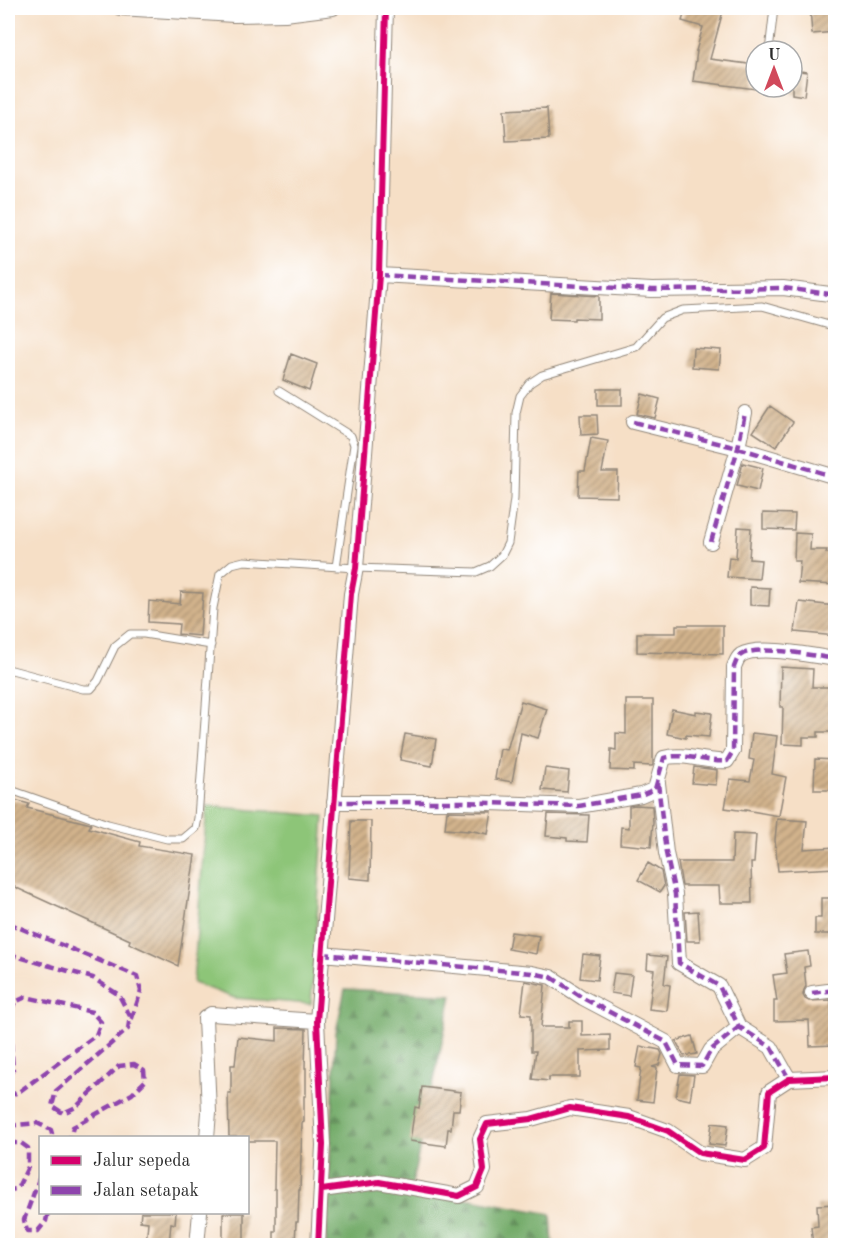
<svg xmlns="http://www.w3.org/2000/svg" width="843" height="1253" font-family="'Old Standard TT',serif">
<defs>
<pattern id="forest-firs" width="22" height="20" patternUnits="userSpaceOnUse" patternTransform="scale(1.5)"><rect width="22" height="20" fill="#72aa68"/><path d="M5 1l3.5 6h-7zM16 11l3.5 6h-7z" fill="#5e8b56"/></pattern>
<pattern id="building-hatch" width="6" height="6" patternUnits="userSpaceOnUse" patternTransform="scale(1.5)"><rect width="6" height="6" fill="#d2b38c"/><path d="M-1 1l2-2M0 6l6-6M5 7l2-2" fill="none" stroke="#ab9273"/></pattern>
</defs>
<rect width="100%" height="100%" fill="#fff"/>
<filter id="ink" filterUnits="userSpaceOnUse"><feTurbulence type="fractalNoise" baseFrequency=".0167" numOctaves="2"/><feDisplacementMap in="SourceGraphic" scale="12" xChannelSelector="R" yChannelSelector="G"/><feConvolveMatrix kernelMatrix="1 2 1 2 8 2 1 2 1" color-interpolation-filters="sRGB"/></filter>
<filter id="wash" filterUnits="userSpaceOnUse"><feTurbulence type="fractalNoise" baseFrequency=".008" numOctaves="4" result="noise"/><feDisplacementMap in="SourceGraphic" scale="24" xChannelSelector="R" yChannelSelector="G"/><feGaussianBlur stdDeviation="1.35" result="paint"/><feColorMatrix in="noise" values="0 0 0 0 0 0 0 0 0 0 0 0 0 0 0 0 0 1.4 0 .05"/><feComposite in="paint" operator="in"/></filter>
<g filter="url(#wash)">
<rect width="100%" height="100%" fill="#f6dfc6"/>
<path fill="#8dc578" stroke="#5c7852" stroke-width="1.5" d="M207 806 324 816 311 1004 235 998 193 983Z"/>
<path fill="url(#forest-firs)" stroke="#4e6a4a" stroke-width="1.5" d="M345 989 452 995 411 1188 551 1214 553 1245 326 1246 336 1032Z"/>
<g id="blocks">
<path fill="url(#building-hatch)" d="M686 8H710L723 11 710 59 756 65V89L693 81 697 51H696L703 27 682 21Z
M810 8H836V32L812 34Z
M792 70 807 72 804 96 792 94Z
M547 108 549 139 506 141 504 110Z
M551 293 599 296V319L574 318V320L549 319Z
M693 348 721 350 719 369 692 367Z
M291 354 317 364 309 391 283 380Z
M598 389H622V405H598Z
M642 394 660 399 655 418 637 414Z
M770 406 793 422 776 447 753 432Z
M580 415H597L598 434 581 435Z
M591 438 608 441 602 472H618L617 497 578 496 579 471H585Z
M743 463 763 468 758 491 737 486Z
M763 513 795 514 794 530 763 529Z
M738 527 751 528 749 559 761 560 759 579 727 577 729 557 736 558Z
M795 533 811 534 810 550H827L826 553H836V585L798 583 800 561H794Z
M750 587 770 588 769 606 750 605Z
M181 592 203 593 200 636 178 634 179 624 148 622 149 601 180 604Z
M799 602 836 606V636L795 632Z
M676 625H723V654L637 652V633H676Z
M781 667 813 669 812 687H836V732H818V737H803V745L782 744 783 707H780Z
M626 700H653V765L652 766 634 765V771L610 770 611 749 616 750V733L626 734Z
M521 701 547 709 538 738 521 733 512 782 495 779 500 749 507 750Z
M672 709 696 714V711L712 713 709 737 686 735V738L667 734Z
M752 733 777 736 772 774 786 777 779 816 745 810V811L725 808 730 779 750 781 754 760 749 759Z
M405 734 436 739 432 766 400 760Z
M815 759 836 760V790H814Z
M694 767 717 770 716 785 692 783Z
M545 768 569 771 567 792 542 790Z
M8 798 29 804 27 808 91 824 89 828 140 842 139 846 195 855 178 966 129 943 130 940 8 884Z
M635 805 652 806 653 823 651 847 620 844 621 827 629 828V806Z
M447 811 492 812 488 834 468 830V831L445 829Z
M548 814 589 815 587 842 567 841V838L546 836Z
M777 819 807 821 804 849 836 847V868L778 871 775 840Z
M351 821H371L370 880 349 878Z
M733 834 756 835 754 863H751L752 903H720L719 886H682L678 862H732Z
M648 863 661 871 664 886 660 892 638 880Z
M821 898H836V934H815V918H821Z
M698 911 700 941H687L685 912Z
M511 932 539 936 536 954 508 949Z
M808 951 810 966 804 967 806 986 804 990 803 995 805 999 809 1001 831 1000 832 1022H834L835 1045 810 1046 809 1020 774 1021V1001H777L773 975 787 973 784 954Z
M583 954 600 956 597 980 580 978Z
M648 955 667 957 664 984 670 985 667 1011 649 1009 654 970 647 969Z
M614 973 632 975 629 996 611 993Z
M525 981 545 985 541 1027H569V1021H582V1036L610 1035V1050L580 1051V1077H549V1081L532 1079 536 1051H531V1015L521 1014Z
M277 1028 306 1029 305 1068H306V1096H304V1122L302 1123 300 1190H299L298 1222H296L295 1245H274V1232H276V1189H274L275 1141H248V1137H229L228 1093H231V1065H235L238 1037 277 1041Z
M692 1036 697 1054 684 1056 676 1041Z
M640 1046 660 1050 662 1054 659 1065 652 1067 657 1068 653 1102 637 1100 641 1068 636 1067Z
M680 1074 694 1075 690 1100 676 1097Z
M422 1087 461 1092 459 1110H453L451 1129H448L446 1146 410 1141 415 1107 419 1108Z
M712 1123 728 1125 725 1146 709 1144Z
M836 1204V1245H813L811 1227 818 1226 817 1205Z
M141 1212H176L175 1224 171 1223 169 1245H146L148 1222 140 1221Z
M223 1213H244V1245H223Z"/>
</g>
</g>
<g filter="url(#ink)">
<use href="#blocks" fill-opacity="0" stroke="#908578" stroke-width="1.5"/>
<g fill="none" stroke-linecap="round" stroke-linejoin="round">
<g stroke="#908578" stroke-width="9">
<path id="lane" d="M769 51 774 8
M279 391 351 436 354 445 336 567
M8 669 83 689H91L98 681 115 646 130 634H144L211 645
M8 789 108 824 167 839H183L196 828 198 818 213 608 220 574 232 564 244 561 356 568 476 572 490 566 502 555 508 543 514 499 516 413 520 396 530 383 542 375 636 347 662 318 683 310 762 306 836 327"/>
</g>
<g stroke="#908578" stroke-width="16">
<path id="street" d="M120 8 234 15 285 14 333 8
M379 275 652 290 783 288 830 294 836 297
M633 422 738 448 836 477
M711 542 738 448 745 413
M658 783 666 853 675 894 679 963 719 986 739 1027 771 1047 789 1079
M334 802H461L579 806 641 795 655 789 664 758C683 752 707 763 727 761L733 751 734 667C736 662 737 658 741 655 758 644 814 656 836 659
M322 954 532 973 551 977 583 998 666 1042 678 1065 702 1066 711 1050 739 1027
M812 993 836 990
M207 1138 209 1112 205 1018 211 1014 317 1021
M322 1190 379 1182 459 1196 477 1187 484 1170 480 1139 487 1124 531 1119 570 1108 629 1117 668 1131 700 1153 745 1160 764 1148 769 1092 789 1079 836 1077
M197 1246 200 1212
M318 1246 323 1145 317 1021 351 594 356 568 379 275 386 8"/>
</g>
<use href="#lane" stroke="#fff" stroke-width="7"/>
<use href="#street" stroke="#fff" stroke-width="14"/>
<path stroke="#8e44ad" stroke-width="4.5" stroke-dasharray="9 4.5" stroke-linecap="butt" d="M379 275 652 290 783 288 830 294 836 297
M633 422 738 448 836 477
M711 542 738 448 745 413
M658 783 666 853 675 894 679 963 719 986 739 1027 771 1047 789 1079
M334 802H461L579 806 641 795 655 789 664 758C683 752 707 763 727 761L733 751 734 667C736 662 737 658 741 655 758 644 814 656 836 659
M8 923 137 976 141 991 130 1024
M8 954 93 978 119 995 130 1016 128 1029 56 1091 52 1106 63 1113 76 1107 119 1066 134 1064 144 1070 145 1081 132 1094 73 1127 70 1138
M322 954 532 973 551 977 583 998 666 1042 678 1065 702 1066 711 1050 739 1027
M812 993 836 990
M8 1076 13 1070 9 1015 15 1002 26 997 92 1012 101 1022 96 1035 20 1091 8 1097
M8 1126 37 1123 51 1130 53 1138
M8 1143H21L28 1148V1167L17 1189 8 1190
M40 1176 24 1220 27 1231H38L46 1221 48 1212"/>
<g stroke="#fff" stroke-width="10">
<path id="cycleway" d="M322 1190 379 1182 459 1196 477 1187 484 1170 480 1139 487 1124 531 1119 570 1108 629 1117 668 1131 700 1153 745 1160 764 1148 769 1092 789 1079 836 1077
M318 1246 323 1145 317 1021 351 594 356 568 379 275 386 8"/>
</g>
<use href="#cycleway" stroke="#d6006c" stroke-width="6"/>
</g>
</g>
<rect width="843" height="1253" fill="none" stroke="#fff" stroke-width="30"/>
<rect x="39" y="1136" width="210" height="78" fill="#ffffff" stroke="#aaaaaa" stroke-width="1.5"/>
<rect x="51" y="1156" width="30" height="9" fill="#d6006c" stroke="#aaaaaa" stroke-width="1.5"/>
<text x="93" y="1166" font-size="18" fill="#2b2b2b">Jalur sepeda</text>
<rect x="51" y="1186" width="30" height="9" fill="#8e44ad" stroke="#aaaaaa" stroke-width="1.5"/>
<text x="93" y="1196" font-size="18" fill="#2b2b2b">Jalan setapak</text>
<g transform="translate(774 69)"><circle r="28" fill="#ffffff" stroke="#aaaaaa" stroke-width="1.5"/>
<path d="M0-4.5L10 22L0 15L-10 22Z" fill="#d1495b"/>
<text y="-9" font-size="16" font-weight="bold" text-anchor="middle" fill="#2b2b2b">U</text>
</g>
</svg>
